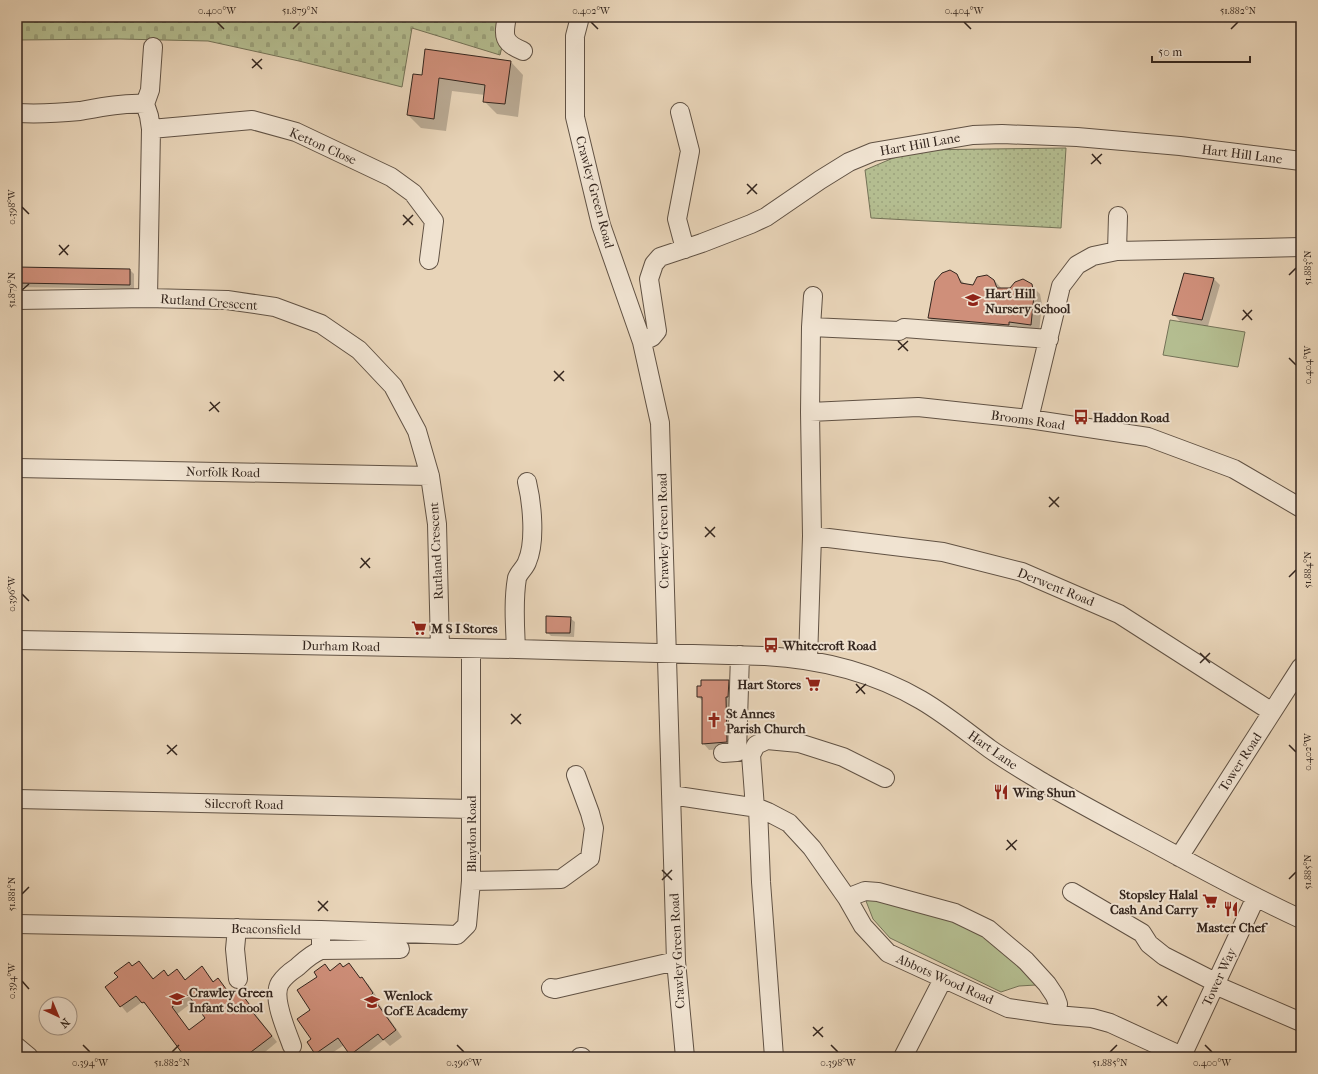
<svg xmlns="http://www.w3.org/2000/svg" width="1318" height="1074" font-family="'IM FELL French Canon',serif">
<defs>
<pattern id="cemetery-stones" width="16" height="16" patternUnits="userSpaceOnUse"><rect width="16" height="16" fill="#b4bd90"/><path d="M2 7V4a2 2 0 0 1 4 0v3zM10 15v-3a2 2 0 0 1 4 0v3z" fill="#9ba27c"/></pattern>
<pattern id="garden-dots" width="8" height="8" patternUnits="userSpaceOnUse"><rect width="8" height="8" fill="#b4bd90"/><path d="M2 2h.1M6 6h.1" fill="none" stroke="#9ba27c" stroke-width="1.8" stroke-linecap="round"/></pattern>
</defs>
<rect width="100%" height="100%" fill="#e8d4b8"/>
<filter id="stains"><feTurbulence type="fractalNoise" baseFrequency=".005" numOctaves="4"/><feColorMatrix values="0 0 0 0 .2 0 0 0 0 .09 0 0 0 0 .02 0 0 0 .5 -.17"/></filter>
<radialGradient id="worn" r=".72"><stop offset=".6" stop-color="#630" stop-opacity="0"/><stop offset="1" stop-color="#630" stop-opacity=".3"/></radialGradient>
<path fill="#b4bd90" stroke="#747257" d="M1170 320 1245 332 1238 367 1163 355Z
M877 898 962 923 999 946 1036 985 1019 986 1001 992 890 938 873 919 866 901Z"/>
<path fill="url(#cemetery-stones)" stroke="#747257" d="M17 17H509L500 55 412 28 402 87 299 61 208 41 120 39 17 40Z"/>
<path fill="url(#garden-dots)" stroke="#747257" d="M1066 148 1061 228 871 218 865 170 912 150Z"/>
<path fill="#0003" fill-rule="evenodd" d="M511 62 523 75 518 117 497 114 484 101 485 95 452 91 446 131 421 128 408 115 423 76Z
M17 269 130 270 134 274V289L17 287Z
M956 275 965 284 973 286 994 280 1002 289H1010L1031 285 1040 294 1042 304 1039 333 937 326 929 318Z
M1214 279 1220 285 1208 326 1180 321 1173 314Z
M570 618 575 622 574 637 551 636 547 632Z
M728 681 735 687 733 748 709 750 703 743V701L698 697Z
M139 962 154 979 164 972 169 977 177 971 186 980 202 968 214 982 218 980 230 993 237 990 244 997 257 1014 256 1015 277 1042 259 1057H186L150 1008 142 1002 127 1013 106 987 119 977 129 963 133 967ZM194 1001 207 1018 190 1031 177 1014Z
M349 964 361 979 368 984 379 1000 377 1001 402 1037 390 1046 384 1040 362 1057H353L344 1045 326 1057H320L316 1053 313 1040 311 1011 318 977 325 966 331 971 344 968Z"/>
<path fill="#cf8f7a" stroke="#34261e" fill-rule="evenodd" d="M425 49 511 61 505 104 483 102 485 85 439 78 434 119 407 115 413 74 422 75Z
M17 267 130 269V285L17 283Z
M950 270 957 274 961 283 973 285 977 277 987 275 994 280 997 288H1010L1015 282 1023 279 1032 284 1034 295 1031 325 1009 322V325L928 318 935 281 942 273Z
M1184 273 1214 278 1202 320 1172 315Z
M546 616 571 617 570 633H546Z
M701 680H729L728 697H726L727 742 702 744V697H697V686H701Z
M139 961 153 979 164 970 168 976 177 969 185 980 202 966 213 982 218 978 229 993 235 989H238L252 1008 250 1009 272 1036 247 1055 244 1052 238 1057H185L144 1002 142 1003 136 996 120 1007 105 987 118 977 114 973 129 962 132 966ZM188 995 205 1018 189 1030 172 1007Z
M340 963 343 967 349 963 360 978 362 977 373 993 371 995 396 1030 383 1040 378 1034 350 1055 338 1038 315 1054 307 1042 311 1039 297 1019 310 1010 297 990 317 977 314 972 325 964 330 971Z"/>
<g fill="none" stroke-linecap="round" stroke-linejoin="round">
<g stroke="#615244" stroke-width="20">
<path id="minor" d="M507 17C503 36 503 43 523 51
M580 17 575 36V117L601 225 642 342 660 423 676 961 685 1057
M680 112 690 151 677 219 685 249
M17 113C38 114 59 113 80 111 102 107 122 103 145 104
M151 129 252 120 296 132 391 177 413 193 434 221 429 260
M1117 251 1118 216
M148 298 151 129 149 116 145 104 150 90 153 47
M17 300 148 298 227 300 275 307 321 324 359 350 393 386 417 431 430 476 437 524 440 648
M811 327 899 331 904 328 1049 339
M642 342 652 337 657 331 649 279 654 264 660 257 702 243 751 224 766 217 820 180 849 162 873 152 973 135 1002 134 1077 137 1180 146 1301 161
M810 412 918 407 1029 419 1148 437 1234 469 1301 508
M1029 419 1061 286 1077 265 1093 256 1117 251 1301 247
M17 468 430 476
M812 536 943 552 1022 572 1119 614 1272 712
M17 640 516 649 765 656C820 659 873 672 921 700 945 714 967 732 990 749 1007 761 1026 772 1044 783 1082 805 1122 826 1161 847 1207 872 1253 897 1301 919
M471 649V881L561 879 590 858 594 828 590 813 576 775
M516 649C515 626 513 601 517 578 519 572 525 568 527 562 536 542 532 503 527 482
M808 660 812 536 810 412 811 327 813 296
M723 753 737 752 740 655
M671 795 758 808 768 812 789 823 812 848 847 898 863 926 888 953 1008 1008 1056 1015 1092 1018 1110 1023 1184 1057
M17 799 471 809
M755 808 751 755 756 745 767 740 799 743 843 757 885 778
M758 808 761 882 774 1057
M1179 857 1301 667
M1072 892 1142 933 1149 944 1164 956 1217 983
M847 898 865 891 878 892 955 913 988 929 1026 961 1047 984 1055 996 1058 1004 1056 1015
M17 924 321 930 457 935 467 925 471 881
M237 928 235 949 238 979
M321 950 400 949
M1215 985 1301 1022
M551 988 555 989 676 961
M292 1046C287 1031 271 998 280 983 284 977 290 972 296 968 304 961 311 954 321 950V930
M17 1047 29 1057
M1182 1056 1256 897
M580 1057H582
M903 1057 943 979"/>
</g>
<use href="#minor" stroke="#f0e3d1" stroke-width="18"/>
</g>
<path fill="none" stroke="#34261e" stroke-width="1.5" d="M217 22 224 29M591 22 598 29M964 22 971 29M293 29 300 22M1231 29 1238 22M252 59 262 69M252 68 262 59M1092 154 1101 164M1091 164 1102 154M747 184 757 194M747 194 757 184M22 207 29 214M403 215 413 225M403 225 413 215M59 245 68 255M59 255 69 245M1289 275 1296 268M22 290 29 284M1243 310 1252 320M1242 320 1252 310M898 341 908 351M898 350 908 341M1289 358 1296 365M554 371 564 381M554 381 564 371M210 402 219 412M209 411 220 402M1049 497 1059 507M1049 507 1059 497M705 527 715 537M705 537 715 527M361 558 370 568M360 568 370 558M1289 577 1296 570M22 594 29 601M1200 653 1210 663M1200 663 1210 653M856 684 865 694M856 693 866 684M511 714 521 724M511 724 521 714M167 745 177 755M1289 745 1296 752M167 754 177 745M1007 840 1016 850M1006 850 1017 840M662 870 672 880M1289 879 1296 872M662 880 672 870M22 894 29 887M318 901 328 911M318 911 328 901M22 981 29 989M1158 996 1167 1006M1157 1006 1167 996M813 1027 823 1037M813 1036 823 1027M83 1045 90 1052M457 1045 464 1052M831 1045 838 1052M1205 1045 1212 1052M172 1052 179 1045M1110 1052 1117 1045"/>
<defs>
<g id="school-bare" transform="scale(1.2)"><path d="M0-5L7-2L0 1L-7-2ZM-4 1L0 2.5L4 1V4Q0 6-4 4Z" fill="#8f2418" stroke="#f0e3d1" stroke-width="2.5" paint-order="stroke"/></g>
<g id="bus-bare" transform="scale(1.2)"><path d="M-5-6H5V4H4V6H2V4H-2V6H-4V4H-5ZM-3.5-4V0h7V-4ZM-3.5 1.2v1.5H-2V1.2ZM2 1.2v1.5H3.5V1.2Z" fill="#8f2418" stroke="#f0e3d1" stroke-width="2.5" paint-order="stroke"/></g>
<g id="supermarket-bare" transform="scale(1.2)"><path d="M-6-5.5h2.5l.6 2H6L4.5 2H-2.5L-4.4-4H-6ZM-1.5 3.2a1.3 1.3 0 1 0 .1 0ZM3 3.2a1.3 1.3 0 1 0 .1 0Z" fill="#8f2418" stroke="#f0e3d1" stroke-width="2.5" paint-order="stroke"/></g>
<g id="church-bare" transform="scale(1.2)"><path d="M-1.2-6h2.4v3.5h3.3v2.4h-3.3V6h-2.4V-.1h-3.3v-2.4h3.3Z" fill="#8f2418" stroke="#f0e3d1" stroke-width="2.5" paint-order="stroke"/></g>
<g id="restaurant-bare" transform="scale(1.2)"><path d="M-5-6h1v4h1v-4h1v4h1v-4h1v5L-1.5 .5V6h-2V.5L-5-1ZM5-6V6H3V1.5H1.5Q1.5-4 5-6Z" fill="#8f2418" stroke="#f0e3d1" stroke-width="2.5" paint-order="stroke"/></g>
</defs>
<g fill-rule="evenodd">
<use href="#school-bare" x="973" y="300"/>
<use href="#bus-bare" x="1081" y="417"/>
<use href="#supermarket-bare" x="419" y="628"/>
<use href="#bus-bare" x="771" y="645"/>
<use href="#supermarket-bare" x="813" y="684"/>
<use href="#church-bare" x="714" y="720"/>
<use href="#restaurant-bare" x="1001" y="792"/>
<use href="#supermarket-bare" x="1210" y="901"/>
<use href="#restaurant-bare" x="1231" y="909"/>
<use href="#school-bare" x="177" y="999"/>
<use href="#school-bare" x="372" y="1002"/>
</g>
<g text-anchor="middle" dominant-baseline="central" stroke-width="4" stroke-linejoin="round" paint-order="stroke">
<g font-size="13" fill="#34261e" stroke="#f0e3d1">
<text transform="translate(920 144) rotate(-10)">Hart Hill Lane</text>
<text transform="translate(323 146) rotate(24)">Ketton Close</text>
<text transform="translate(1242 154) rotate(7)">Hart Hill Lane</text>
<text transform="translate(595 192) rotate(75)">Crawley Green Road</text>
<text transform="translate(209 302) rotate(4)">Rutland Crescent</text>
<text transform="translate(1028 420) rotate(8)">Brooms Road</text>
<text transform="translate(223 472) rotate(1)">Norfolk Road</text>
<text transform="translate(663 531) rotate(-91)">Crawley Green Road</text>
<text transform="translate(436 551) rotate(-93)">Rutland Crescent</text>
<text transform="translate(1056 587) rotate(22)">Derwent Road</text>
<text transform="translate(341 646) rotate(1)">Durham Road</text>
<text transform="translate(993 750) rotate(35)">Hart Lane</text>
<text transform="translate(1240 762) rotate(-57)">Tower Road</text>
<text transform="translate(244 804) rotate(1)">Silecroft Road</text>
<text transform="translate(471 834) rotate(-90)">Blaydon Road</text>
<text transform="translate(266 929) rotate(1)">Beaconsfield</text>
<text transform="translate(677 951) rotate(-93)">Crawley Green Road</text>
<text transform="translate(1219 977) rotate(-65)">Tower Way</text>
<text transform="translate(945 979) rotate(24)">Abbots Wood Road</text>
</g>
<g font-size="13" font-weight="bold" fill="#34261e" stroke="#f0e3d1" text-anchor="start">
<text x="985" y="293">Hart Hill<tspan x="985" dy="15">Nursery School</tspan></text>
<text x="1093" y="417">Haddon Road</text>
<text x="431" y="628">M S I Stores</text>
<text x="783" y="645">Whitecroft Road</text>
<text x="801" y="684" text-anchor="end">Hart Stores</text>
<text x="726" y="713">St Annes<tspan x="726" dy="15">Parish Church</tspan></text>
<text x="1013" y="792">Wing Shun</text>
<text x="1198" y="894" text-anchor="end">Stopsley Halal<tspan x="1198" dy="15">Cash And Carry</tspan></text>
<text x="1231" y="927" text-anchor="middle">Master Chef</text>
<text x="189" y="992">Crawley Green<tspan x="189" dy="15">Infant School</tspan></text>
<text x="384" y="995">Wenlock<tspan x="384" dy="15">CofE Academy</tspan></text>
</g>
</g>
<rect width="1318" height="1074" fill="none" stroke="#e8d4b8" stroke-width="44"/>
<g transform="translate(58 1016) rotate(136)"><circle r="19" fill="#f0e3d1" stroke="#a59789"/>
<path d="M0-3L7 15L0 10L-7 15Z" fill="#8f2418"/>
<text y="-6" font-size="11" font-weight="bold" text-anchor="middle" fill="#34261e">N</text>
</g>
<path d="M1152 56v6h98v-6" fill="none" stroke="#34261e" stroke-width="2"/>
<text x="1158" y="56" font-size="12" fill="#34261e" stroke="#f0e3d1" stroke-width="3" paint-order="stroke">50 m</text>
<rect x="22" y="22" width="1274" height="1030" fill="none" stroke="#34261e" stroke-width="1.5"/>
<g font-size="10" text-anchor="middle" fill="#34261e">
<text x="217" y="14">0.400°W</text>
<text x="300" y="14">51.879°N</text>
<text x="591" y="14">0.402°W</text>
<text x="964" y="14">0.404°W</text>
<text x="1238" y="14">51.882°N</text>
<text transform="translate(11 207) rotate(-90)" y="4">0.398°W</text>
<text transform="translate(1307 268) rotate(-90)" y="4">51.883°N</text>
<text transform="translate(11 290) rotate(-90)" y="4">51.879°N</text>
<text transform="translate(1307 365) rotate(-90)" y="4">0.404°W</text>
<text transform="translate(1307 570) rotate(-90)" y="4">51.884°N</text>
<text transform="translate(11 594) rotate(-90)" y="4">0.396°W</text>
<text transform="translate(1307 752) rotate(-90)" y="4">0.402°W</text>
<text transform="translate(1307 872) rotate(-90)" y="4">51.885°N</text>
<text transform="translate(11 894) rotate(-90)" y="4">51.881°N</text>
<text transform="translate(11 981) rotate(-90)" y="4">0.394°W</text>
<text x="90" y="1066">0.394°W</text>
<text x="172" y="1066">51.882°N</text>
<text x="464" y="1066">0.396°W</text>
<text x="838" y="1066">0.398°W</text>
<text x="1110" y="1066">51.885°N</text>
<text x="1212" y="1066">0.400°W</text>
</g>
<rect width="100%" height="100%" filter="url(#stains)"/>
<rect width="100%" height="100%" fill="url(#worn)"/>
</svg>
